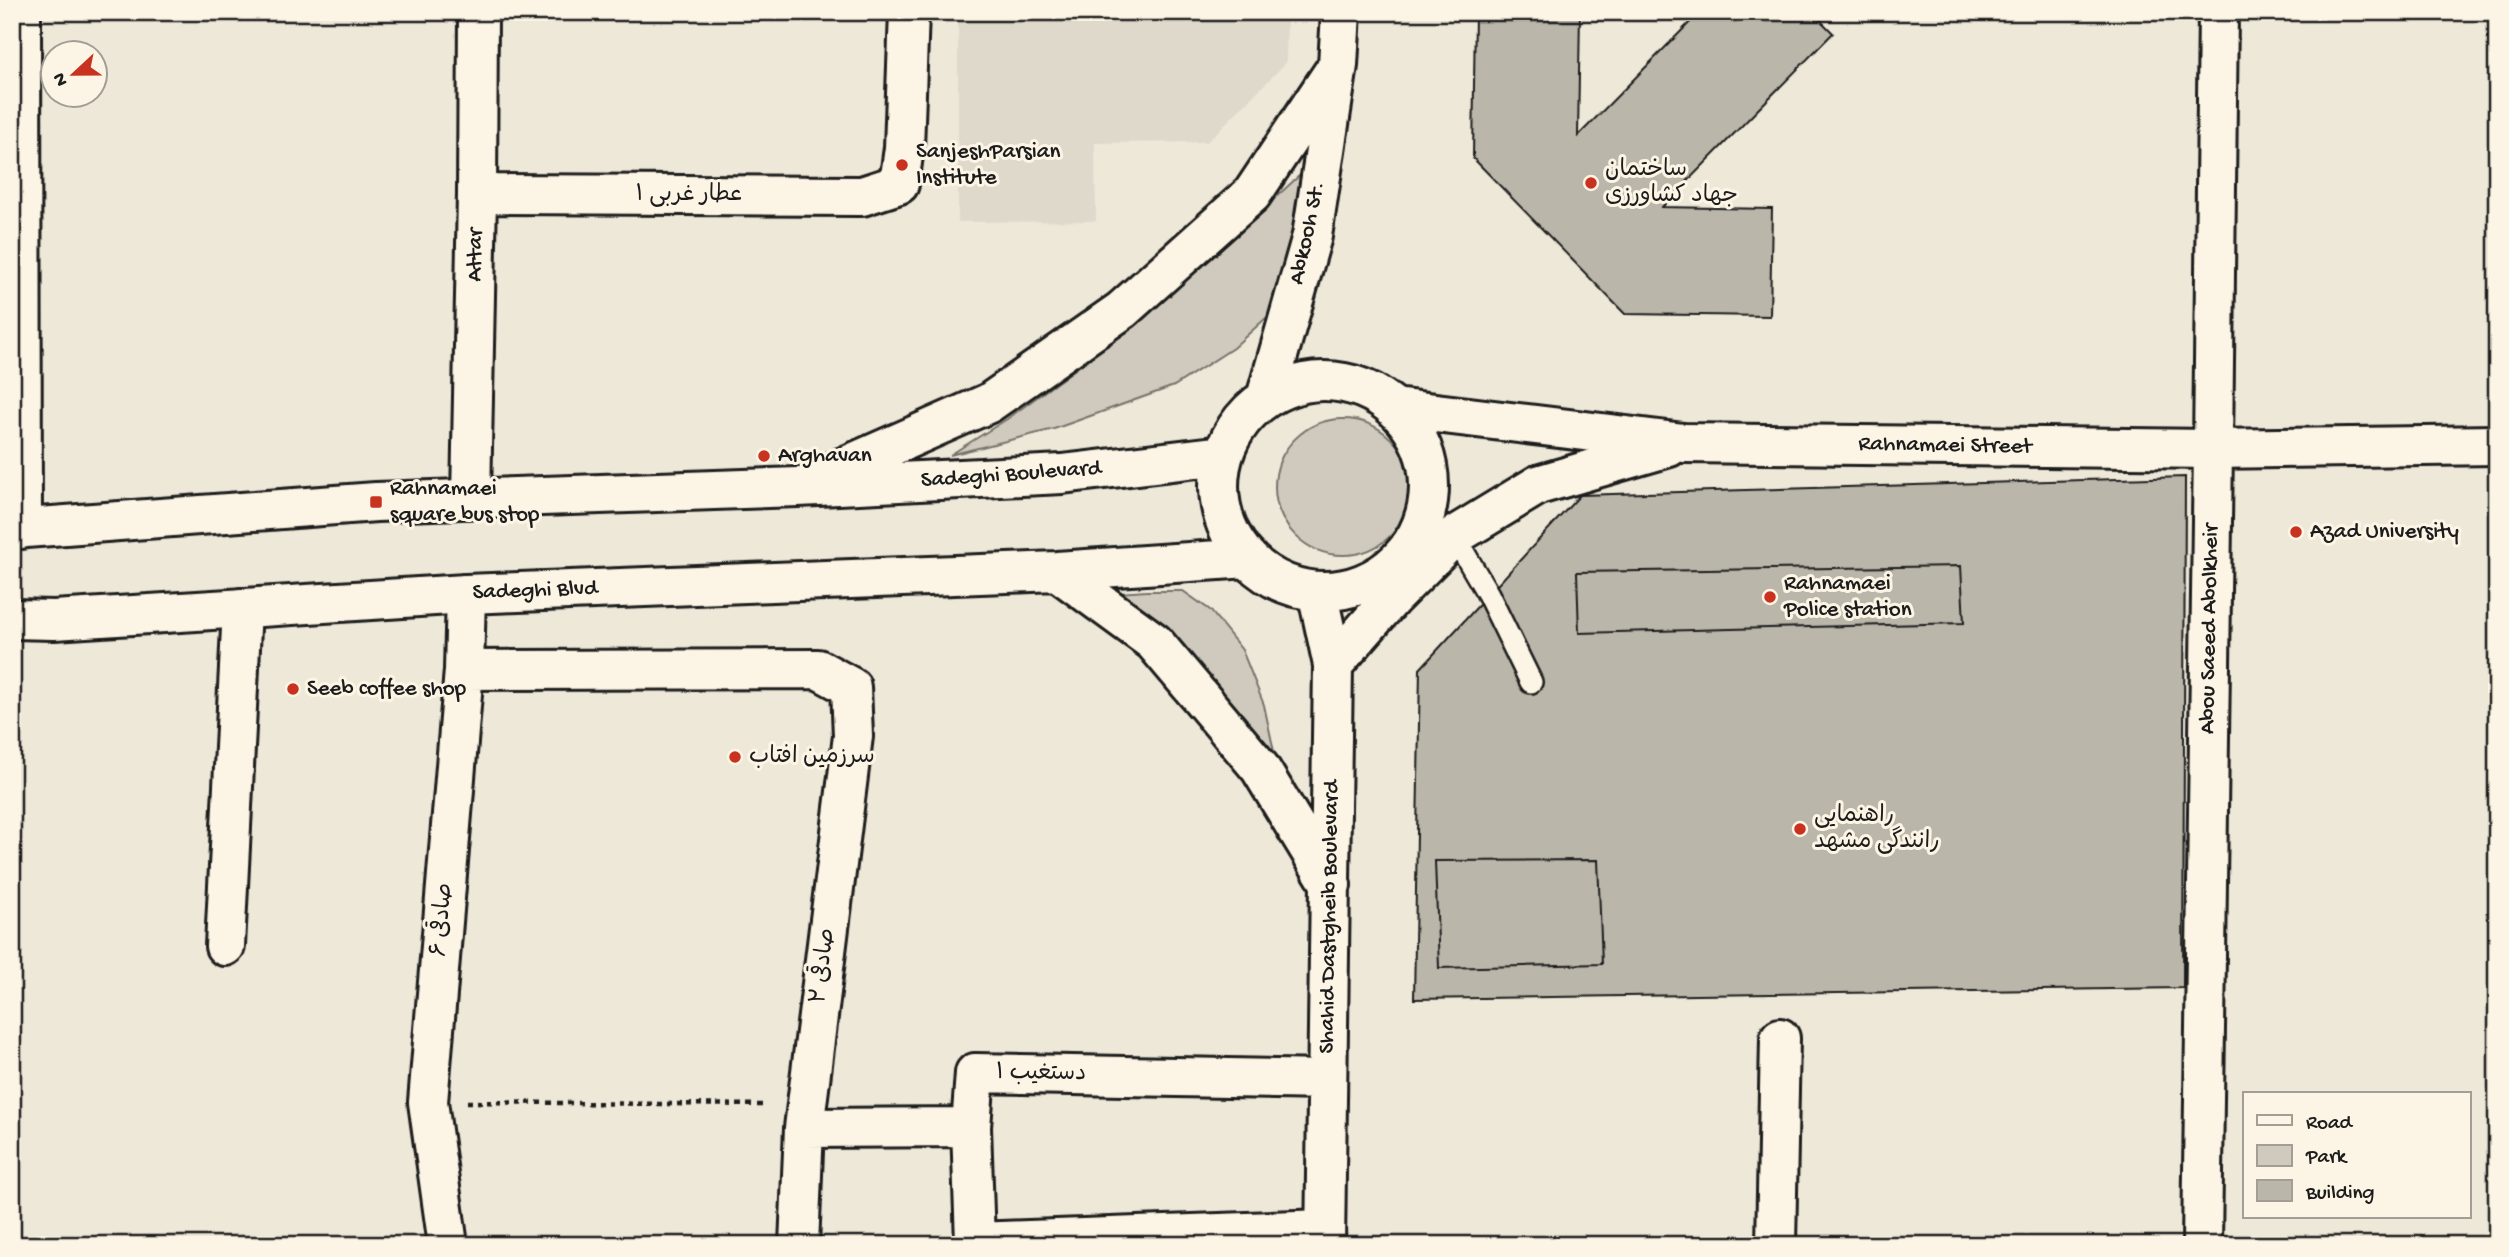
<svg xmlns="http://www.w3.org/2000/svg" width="2509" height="1257" font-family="'Gochi Hand','Playpen Sans Arabic',sans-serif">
<rect width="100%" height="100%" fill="#eee8d9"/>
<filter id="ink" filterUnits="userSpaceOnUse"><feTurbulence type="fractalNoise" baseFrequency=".0143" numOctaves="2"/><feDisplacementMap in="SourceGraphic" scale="14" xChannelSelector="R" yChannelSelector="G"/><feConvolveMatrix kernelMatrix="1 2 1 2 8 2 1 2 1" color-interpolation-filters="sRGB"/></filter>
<g filter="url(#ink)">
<path fill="#ded9cb" d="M958 12H1287L1286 63 1207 142 1095 143 1096 221 958 222Z"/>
<path fill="#cfcabd" stroke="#76736c" stroke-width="2" d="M1312 164 1277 308 1233 348 1174 386 1054 429 950 455 1007 419 1142 320Z
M1275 487a68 68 0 1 1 136 0a68 68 0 1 1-136 0Z
M1147 591H1183L1210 610 1242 650 1264 705 1278 770 1117 593Z"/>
<path fill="#bab6aa" stroke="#1c1c1c" stroke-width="2" d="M1475 12H1580L1578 136 1700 12H1812L1833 33 1662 207 1772 209 1770 316 1625 314 1473 158Z
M2185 477 2183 988 1414 999 1420 669 1580 495Z
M1961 566 1964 623 1579 633 1577 572Z
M1598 860 1602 964 1439 968 1435 861Z"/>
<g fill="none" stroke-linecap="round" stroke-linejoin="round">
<g stroke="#1c1c1c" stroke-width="26">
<path id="lane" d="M1454 536 1488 594 1531 682"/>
</g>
<g stroke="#1c1c1c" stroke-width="44">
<path id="street" d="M477 194 862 196 899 184 904 148 909 12
M471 498 477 194 478 12
M464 670 818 669 851 687 853 736 804 1128 799 1245
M225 946 242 608
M804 1128 971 1127
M1325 1229 975 1242 971 1127 975 1073 1327 1080
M448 1245 428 1102 464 670 466 594
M1776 1245 1780 1038
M2202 1245 2213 449"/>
</g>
<g stroke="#1c1c1c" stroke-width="44">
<path id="secondary" d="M21 12 22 529
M1219 486a105 105 0 1 1 210 0a105 105 0 1 1-210 0Z
M1266 398 1312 236 1338 65 1341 12
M1394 408 1684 443 2213 449 2497 445
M2213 449 2218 12
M819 478 989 403 1122 310 1252 194 1338 65
M12 529 376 502 798 487 1062 474 1223 455
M1057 571 1154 642 1260 768 1331 885
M1317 591 1333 665 1325 1245
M12 619 54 620 466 594 1057 571 1248 558
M1333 665 1392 598 1454 536 1538 485 1669 447"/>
</g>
<path stroke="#1c1c1c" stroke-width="4.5" stroke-dasharray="5 5" stroke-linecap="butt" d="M467 1102 766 1105"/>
<use href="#lane" stroke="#fcf5e5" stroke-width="21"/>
<use href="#street" stroke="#fcf5e5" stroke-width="38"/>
<use href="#secondary" stroke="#fcf5e5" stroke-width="38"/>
</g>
</g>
<g fill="#c8321e" stroke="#fcf5e5" stroke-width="2.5">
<circle cx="902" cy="165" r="7"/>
<circle cx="1591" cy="183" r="7"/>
<circle cx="764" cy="456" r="7"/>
<rect x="369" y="495" width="14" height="14" rx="3.5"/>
<circle cx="2296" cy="532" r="7"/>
<circle cx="1770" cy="597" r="7"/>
<circle cx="293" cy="689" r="7"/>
<circle cx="735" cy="757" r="7"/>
<circle cx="1800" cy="829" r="7"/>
</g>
<g text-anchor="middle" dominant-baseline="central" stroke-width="6" stroke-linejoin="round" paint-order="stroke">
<g font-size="23" fill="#1c1c1c" stroke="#fcf5e5" text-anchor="start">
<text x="916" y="152">SanjeshParsian<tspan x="916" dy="26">Institute</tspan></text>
<text x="1605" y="170">ساختمان<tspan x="1605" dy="26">جهاد کشاورزی</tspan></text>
<text x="778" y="456">Arghavan</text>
<text x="390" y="489">Rahnamaei<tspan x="390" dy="26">square bus stop</tspan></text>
<text x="2310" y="532">Azad University</text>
<text x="1784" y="584">Rahnamaei<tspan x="1784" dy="26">Police station</tspan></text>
<text x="307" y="689">Seeb coffee shop</text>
<text x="749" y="757">سرزمین افتاب</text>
<text x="1814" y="816">راهنمایی<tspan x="1814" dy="26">رانندگی مشهد</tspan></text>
</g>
<g font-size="23" fill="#1c1c1c" stroke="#fcf5e5">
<text x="689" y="195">عطار غربی ۱</text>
<text transform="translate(1308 233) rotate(-78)">Abkooh St.</text>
<text transform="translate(476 255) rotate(-89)">Attar</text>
<text transform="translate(1945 446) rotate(1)">Rahnamaei Street</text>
<text transform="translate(1011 475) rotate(-4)">Sadeghi Boulevard</text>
<text transform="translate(535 591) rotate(-2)">Sadeghi Blvd</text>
<text transform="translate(2210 629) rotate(-89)">Abou Saeed Abolkheir</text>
<text transform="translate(1330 917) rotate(-89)">Shahid Dastgheib Boulevard</text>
<text transform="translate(443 920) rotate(-85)">صادقی ۶</text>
<text transform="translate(824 966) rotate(-83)">صادقی ۲</text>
<text transform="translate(1041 1074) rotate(1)">دستغیب ۱</text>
</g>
</g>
<rect width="2509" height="1257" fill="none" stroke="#fcf5e5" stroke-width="42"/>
<rect x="21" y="21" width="2467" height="1215" fill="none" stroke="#1c1c1c" stroke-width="2.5" filter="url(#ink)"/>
<rect x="2243" y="1092" width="228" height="126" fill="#fcf5e5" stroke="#a29e95" stroke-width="2"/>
<rect x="2257" y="1115" width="35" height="10" fill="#fcf5e5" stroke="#a29e95" stroke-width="2"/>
<text x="2306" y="1128" font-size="21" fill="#1c1c1c">Road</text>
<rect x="2257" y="1145" width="35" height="21" fill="#cfcabd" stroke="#a29e95" stroke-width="2"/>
<text x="2306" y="1162" font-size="21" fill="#1c1c1c">Park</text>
<rect x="2257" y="1180" width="35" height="21" fill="#bab6aa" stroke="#a29e95" stroke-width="2"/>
<text x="2306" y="1198" font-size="21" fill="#1c1c1c">Building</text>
<g transform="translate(74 74) rotate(248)"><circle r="33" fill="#fcf5e5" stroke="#a29e95" stroke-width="2"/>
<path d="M0-5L12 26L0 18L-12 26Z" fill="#c8321e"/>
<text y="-10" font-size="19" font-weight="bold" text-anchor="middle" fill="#1c1c1c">N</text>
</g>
</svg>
